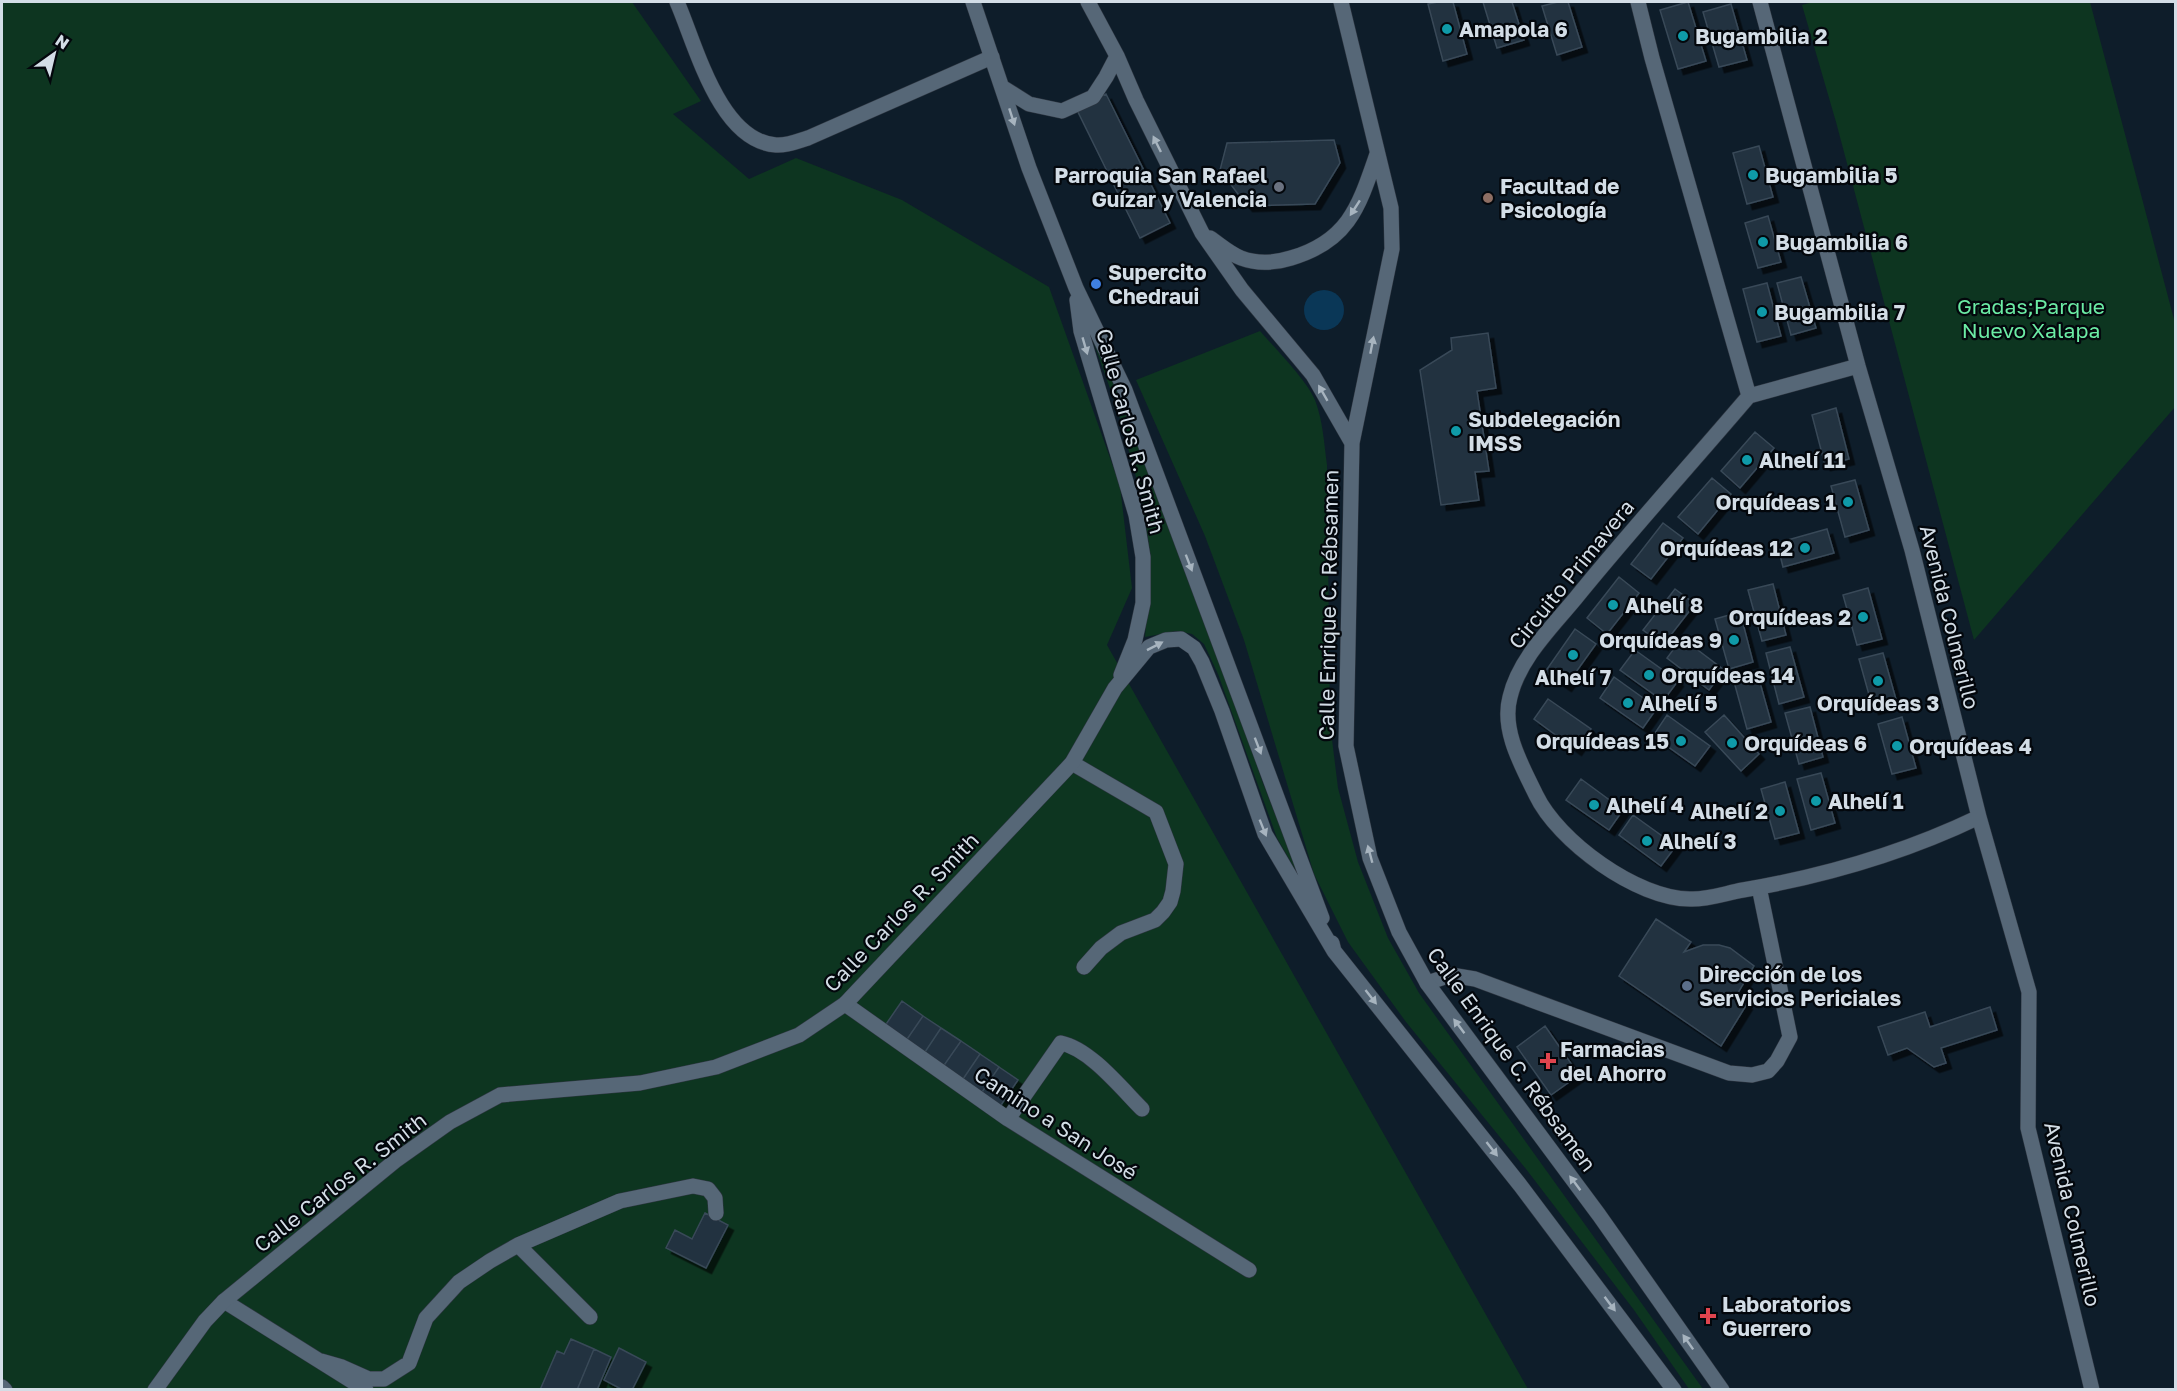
<svg xmlns="http://www.w3.org/2000/svg" width="2177" height="1391" font-family="'Golos Text',sans-serif">
<defs>
<filter id="shadow"><feDropShadow dx="5.5" dy="5.5" stdDeviation="0" flood-color="#0009"/></filter>
</defs>
<rect width="100%" height="100%" fill="#0e1d2a"/>
<path fill="#0d3520" d="M2 2H632L701 101 673 114 749 179 796 158 902 200 1049 287 1120 486 1132 588 1107 645 1528 1389 2 1390Z
M1813 2H2090L2175 323V407L1974 640 1836 122 1802 5Z
M1088 327 1126 412 1226 672 1262 781 1284 837 1310 895 1277 838 1218 674 1204 644 1192 634 1177 631 1145 637 1151 558 1141 495 1117 408Z
M1260 331C1275 348 1307 381 1315 400 1323 421 1324 443 1327 465L1330 723 1338 788 1358 862 1388 938 1419 993 1703 1389H1689L1634 1310 1526 1169 1406 1022 1348 942 1314 874 1244 640 1205 536 1136 380Z"/>
<path fill="#0a3757" d="M1304 310a20 20 0 1 1 40 0a20 20 0 1 1-40 0Z"/>
<path fill="#22313f" stroke="#394958" stroke-width="1.5" filter="url(#shadow)" d="M1438 2H1453L1467 54 1443 61 1428 4Z
M1483 2H1512L1524 40 1497 48Z
M1558 2H1568L1582 47 1557 55 1542 6Z
M1688 2 1706 61 1678 69 1660 10Z
M1731 4 1747 60 1719 67 1703 12Z
M1106 94 1170 223 1140 238 1076 108Z
M1334 140 1340 163 1315 204 1247 206 1220 170 1227 143Z
M1759 146 1773 197 1747 204 1733 153Z
M1768 216 1781 262 1758 268 1745 223Z
M1801 277 1816 328 1791 335 1777 283Z
M1767 283 1781 336 1757 342 1743 289Z
M1488 333 1496 388 1477 391 1489 471 1475 472 1479 500 1441 505 1420 370 1452 350 1451 338Z
M1836 408 1849 459 1825 465 1812 415Z
M1755 432 1774 448 1740 488 1721 471Z
M1712 478 1731 494 1698 534 1678 517Z
M1855 480 1869 530 1845 537 1831 486Z
M1663 523 1683 538 1651 579 1631 564Z
M1827 529 1834 553 1783 567 1777 543Z
M1619 577 1639 593 1607 634 1587 618Z
M1773 584 1786 635 1762 641 1748 590Z
M1868 588 1882 639 1857 645 1843 595Z
M1675 589 1695 604 1663 645 1643 630Z
M1740 612 1753 662 1729 669 1715 619Z
M1575 629 1596 644 1566 686 1545 672Z
M1682 638 1724 670 1709 690 1667 658Z
M1790 647 1804 697 1779 704 1766 653Z
M1635 650 1678 681 1663 701 1620 670Z
M1883 653 1897 703 1873 709 1859 659Z
M1757 672 1771 722 1747 729 1733 678Z
M1614 677 1657 708 1643 728 1600 698Z
M1548 699 1591 729 1576 750 1534 719Z
M1810 707 1823 757 1799 764 1785 713Z
M1667 715 1710 746 1695 766 1653 736Z
M1724 715 1759 754 1741 771 1705 732Z
M1902 717 1916 768 1892 774 1878 724Z
M1821 773 1835 823 1811 830 1797 779Z
M1581 779 1623 810 1609 830 1566 800Z
M1785 782 1799 833 1775 839 1761 789Z
M1633 815 1676 846 1661 866 1619 835Z
M1656 919 1691 942 1684 952 1703 945H1719L1730 948 1754 966 1736 996 1747 1004 1721 1046 1619 976Z
M902 1001 923 1016 903 1045 882 1030Z
M1990 1007 1997 1030 1941 1048 1946 1063 1934 1067 1907 1048 1888 1055 1878 1027 1925 1012 1930 1027Z
M923 1016 941 1028 921 1058 903 1045Z
M1545 1026 1579 1075 1551 1095 1517 1047Z
M941 1028 961 1041 940 1071 921 1058Z
M961 1041 980 1054 959 1085 940 1071Z
M980 1054 999 1067 978 1098 959 1085Z
M999 1067 1018 1080 997 1111 978 1098Z
M705 1213 728 1225 706 1268 666 1248 675 1230 692 1239Z
M571 1339 594 1349 577 1390H540L557 1351 564 1354Z
M619 1348 646 1362 632 1390H623L604 1380Z
M594 1349 611 1357 597 1390H577Z"/>
<g fill="none" stroke-linecap="round" stroke-linejoin="round">
<g stroke="#2e3641" stroke-width="16">
<path id="street" d="M677 2C696 45 719 141 776 145 787 146 798 141 808 138L992 57
M1638 2 1652 58 1749 396
M1760 2 1858 366 1912 550 1979 817 2029 992 2028 1128 2092 1390
M1749 396C1691 464 1631 530 1575 599 1551 628 1519 659 1510 697 1501 730 1522 766 1536 795 1558 841 1637 899 1690 899 1707 900 1726 893 1743 890 1825 876 1904 853 1979 817
M1749 396 1858 366
M1072 763 1156 812 1176 864 1173 891 1170 902 1163 912 1155 920 1121 933 1101 948 1084 967
M1427 983 1451 975 1475 979 1729 1073 1752 1075 1768 1071 1777 1061 1790 1037 1759 887
M845 1004 1008 1119 1249 1270
M1008 1119 1061 1043C1090 1049 1121 1088 1142 1109
M518 1245 590 1317
M224 1301 366 1390
M321 1361 342 1367 369 1379H384L409 1363 426 1318 459 1282 490 1261 518 1245 620 1201 693 1186 708 1189 715 1198 716 1213
M2 1387 5 1390"/>
</g>
<g stroke="#2e3641" stroke-width="16">
<path id="secondary" d="M973 2 1029 168 1076 288 1125 390 1322 918
M1088 2 1117 56 1136 100 1202 233 1242 290 1313 375 1352 443
M1341 2 1391 208 1392 249 1352 443 1346 746 1370 858 1399 932 1427 983 1599 1215 1722 1390
M1002 87 1029 104 1062 111 1093 97 1106 77 1117 56
M1210 238C1219 244 1230 254 1241 258 1257 264 1275 263 1291 258 1349 241 1359 206 1377 154
M1077 300 1081 331 1136 515 1143 557V603L1135 640 1121 675
M1332 943 1334 951 1520 1185 1674 1390
M155 1390 205 1321 224 1301 395 1161 450 1122 500 1095 640 1083 716 1067 799 1035 845 1004 1072 763 1115 688 1149 647 1166 640 1181 639 1194 648 1202 662 1222 711 1265 834 1334 951"/>
</g>
<use href="#street" stroke="#566777" stroke-width="15"/>
<use href="#secondary" stroke="#566777" stroke-width="15"/>
</g>
<defs><path id="oneway-solid" d="M-6-.8H1V-3.2L6.5 0L1 3.2V.8H-6Z" transform="scale(1.5)"/></defs>
<g fill="#a7b4bf">
<use href="#oneway-solid" transform="translate(1012 117) rotate(72)"/>
<use href="#oneway-solid" transform="translate(1157 144) rotate(-116)"/>
<use href="#oneway-solid" transform="translate(1355 208) rotate(123)"/>
<use href="#oneway-solid" transform="translate(1372 345) rotate(-79)"/>
<use href="#oneway-solid" transform="translate(1085 346) rotate(74)"/>
<use href="#oneway-solid" transform="translate(1323 393) rotate(-120)"/>
<use href="#oneway-solid" transform="translate(1189 563) rotate(69)"/>
<use href="#oneway-solid" transform="translate(1155 646) rotate(-27)"/>
<use href="#oneway-solid" transform="translate(1258 746) rotate(69)"/>
<use href="#oneway-solid" transform="translate(1263 828) rotate(68)"/>
<use href="#oneway-solid" transform="translate(1370 854) rotate(-105)"/>
<use href="#oneway-solid" transform="translate(1371 997) rotate(52)"/>
<use href="#oneway-solid" transform="translate(1459 1026) rotate(-127)"/>
<use href="#oneway-solid" transform="translate(1492 1149) rotate(52)"/>
<use href="#oneway-solid" transform="translate(1575 1183) rotate(-127)"/>
<use href="#oneway-solid" transform="translate(1610 1304) rotate(53)"/>
<use href="#oneway-solid" transform="translate(1688 1342) rotate(-125)"/>
</g>
<g fill="#0f9aa8" stroke="#03070c" stroke-width="2">
<circle cx="1447" cy="29" r="6"/>
<circle cx="1683" cy="36" r="6"/>
<circle cx="1753" cy="175" r="6"/>
<circle cx="1763" cy="242" r="6"/>
<circle cx="1762" cy="312" r="6"/>
<circle cx="1456" cy="431" r="6"/>
<circle cx="1747" cy="460" r="6"/>
<circle cx="1848" cy="502" r="6"/>
<circle cx="1805" cy="548" r="6"/>
<circle cx="1613" cy="605" r="6"/>
<circle cx="1863" cy="617" r="6"/>
<circle cx="1734" cy="640" r="6"/>
<circle cx="1573" cy="655" r="6"/>
<circle cx="1649" cy="675" r="6"/>
<circle cx="1878" cy="681" r="6"/>
<circle cx="1628" cy="703" r="6"/>
<circle cx="1681" cy="741" r="6"/>
<circle cx="1732" cy="743" r="6"/>
<circle cx="1897" cy="746" r="6"/>
<circle cx="1816" cy="801" r="6"/>
<circle cx="1594" cy="805" r="6"/>
<circle cx="1780" cy="811" r="6"/>
<circle cx="1647" cy="841" r="6"/>
</g>
<circle fill="#6b7280" stroke="#03070c" stroke-width="2" cx="1279" cy="187" r="6"/>
<circle fill="#8d6e63" stroke="#03070c" stroke-width="2" cx="1488" cy="198" r="6"/>
<circle fill="#3f7fe0" stroke="#03070c" stroke-width="2" cx="1096" cy="284" r="6"/>
<circle fill="#5c6f8a" stroke="#03070c" stroke-width="2" cx="1687" cy="986" r="6"/>
<g fill="#e0444e" stroke="#03070c" stroke-width="2">
<path d="M1545 1052h6v6h6v6h-6v6h-6v-6h-6v-6h6z"/>
<path d="M1705 1307h6v6h6v6h-6v6h-6v-6h-6v-6h6z"/>
</g>
<g text-anchor="middle" dominant-baseline="central" stroke-width="4.5" stroke-linejoin="round" paint-order="stroke">
<g font-size="21" font-weight="bold" fill="#d3dde6" stroke="#03070c" text-anchor="start">
<text x="1459" y="29">Amapola 6</text>
<text x="1695" y="36">Bugambilia 2</text>
<text x="1267" y="175" text-anchor="end">Parroquia San Rafael<tspan x="1267" dy="24">Guízar y Valencia</tspan></text>
<text x="1765" y="175">Bugambilia 5</text>
<text x="1500" y="186">Facultad de<tspan x="1500" dy="24">Psicología</tspan></text>
<text x="1775" y="242">Bugambilia 6</text>
<text x="1108" y="272">Supercito<tspan x="1108" dy="24">Chedraui</tspan></text>
<text x="1774" y="312">Bugambilia 7</text>
<text x="1468" y="419">Subdelegación<tspan x="1468" dy="24">IMSS</tspan></text>
<text x="1759" y="460">Alhelí 11</text>
<text x="1836" y="502" text-anchor="end">Orquídeas 1</text>
<text x="1793" y="548" text-anchor="end">Orquídeas 12</text>
<text x="1625" y="605">Alhelí 8</text>
<text x="1851" y="617" text-anchor="end">Orquídeas 2</text>
<text x="1722" y="640" text-anchor="end">Orquídeas 9</text>
<text x="1661" y="675">Orquídeas 14</text>
<text x="1573" y="677" text-anchor="middle">Alhelí 7</text>
<text x="1640" y="703">Alhelí 5</text>
<text x="1878" y="703" text-anchor="middle">Orquídeas 3</text>
<text x="1669" y="741" text-anchor="end">Orquídeas 15</text>
<text x="1744" y="743">Orquídeas 6</text>
<text x="1909" y="746">Orquídeas 4</text>
<text x="1828" y="801">Alhelí 1</text>
<text x="1606" y="805">Alhelí 4</text>
<text x="1768" y="811" text-anchor="end">Alhelí 2</text>
<text x="1659" y="841">Alhelí 3</text>
<text x="1699" y="974">Dirección de los<tspan x="1699" dy="24">Servicios Periciales</tspan></text>
<text x="1560" y="1049">Farmacias<tspan x="1560" dy="24">del Ahorro</tspan></text>
<text x="1722" y="1304">Laboratorios<tspan x="1722" dy="24">Guerrero</tspan></text>
</g>
<g font-size="21" fill="#6beba4" stroke="#03070c">
<text x="2031" y="306">Gradas;Parque<tspan x="2031" dy="24">Nuevo Xalapa</tspan></text>
</g>
<g font-size="21" fill="#d3dde6" stroke="#03070c">
<text transform="translate(1131 431) rotate(75)">Calle Carlos R. Smith</text>
<text transform="translate(1571 574) rotate(-51)">Circuito Primavera</text>
<text transform="translate(1328 605) rotate(-89)">Calle Enrique C. Rébsamen</text>
<text transform="translate(1950 617) rotate(76)">Avenida Colmerillo</text>
<text transform="translate(901 912) rotate(-46)">Calle Carlos R. Smith</text>
<text transform="translate(1512 1059) rotate(54)">Calle Enrique C. Rébsamen</text>
<text transform="translate(1056 1123) rotate(33)">Camino a San José</text>
<text transform="translate(340 1182) rotate(-38)">Calle Carlos R. Smith</text>
<text transform="translate(2073 1214) rotate(77)">Avenida Colmerillo</text>
</g>
</g>
<rect width="2177" height="1391" fill="none" stroke="#d3dde6" stroke-width="6"/>
<g transform="translate(54 54) rotate(34)" stroke="#03070c" stroke-width="4.5" paint-order="stroke">
<path d="M0-4.5L10 22L0 15L-10 22Z" fill="#d3dde6"/>
<text y="-9" font-size="16" font-weight="bold" text-anchor="middle" fill="#d3dde6">N</text>
</g>
</svg>
